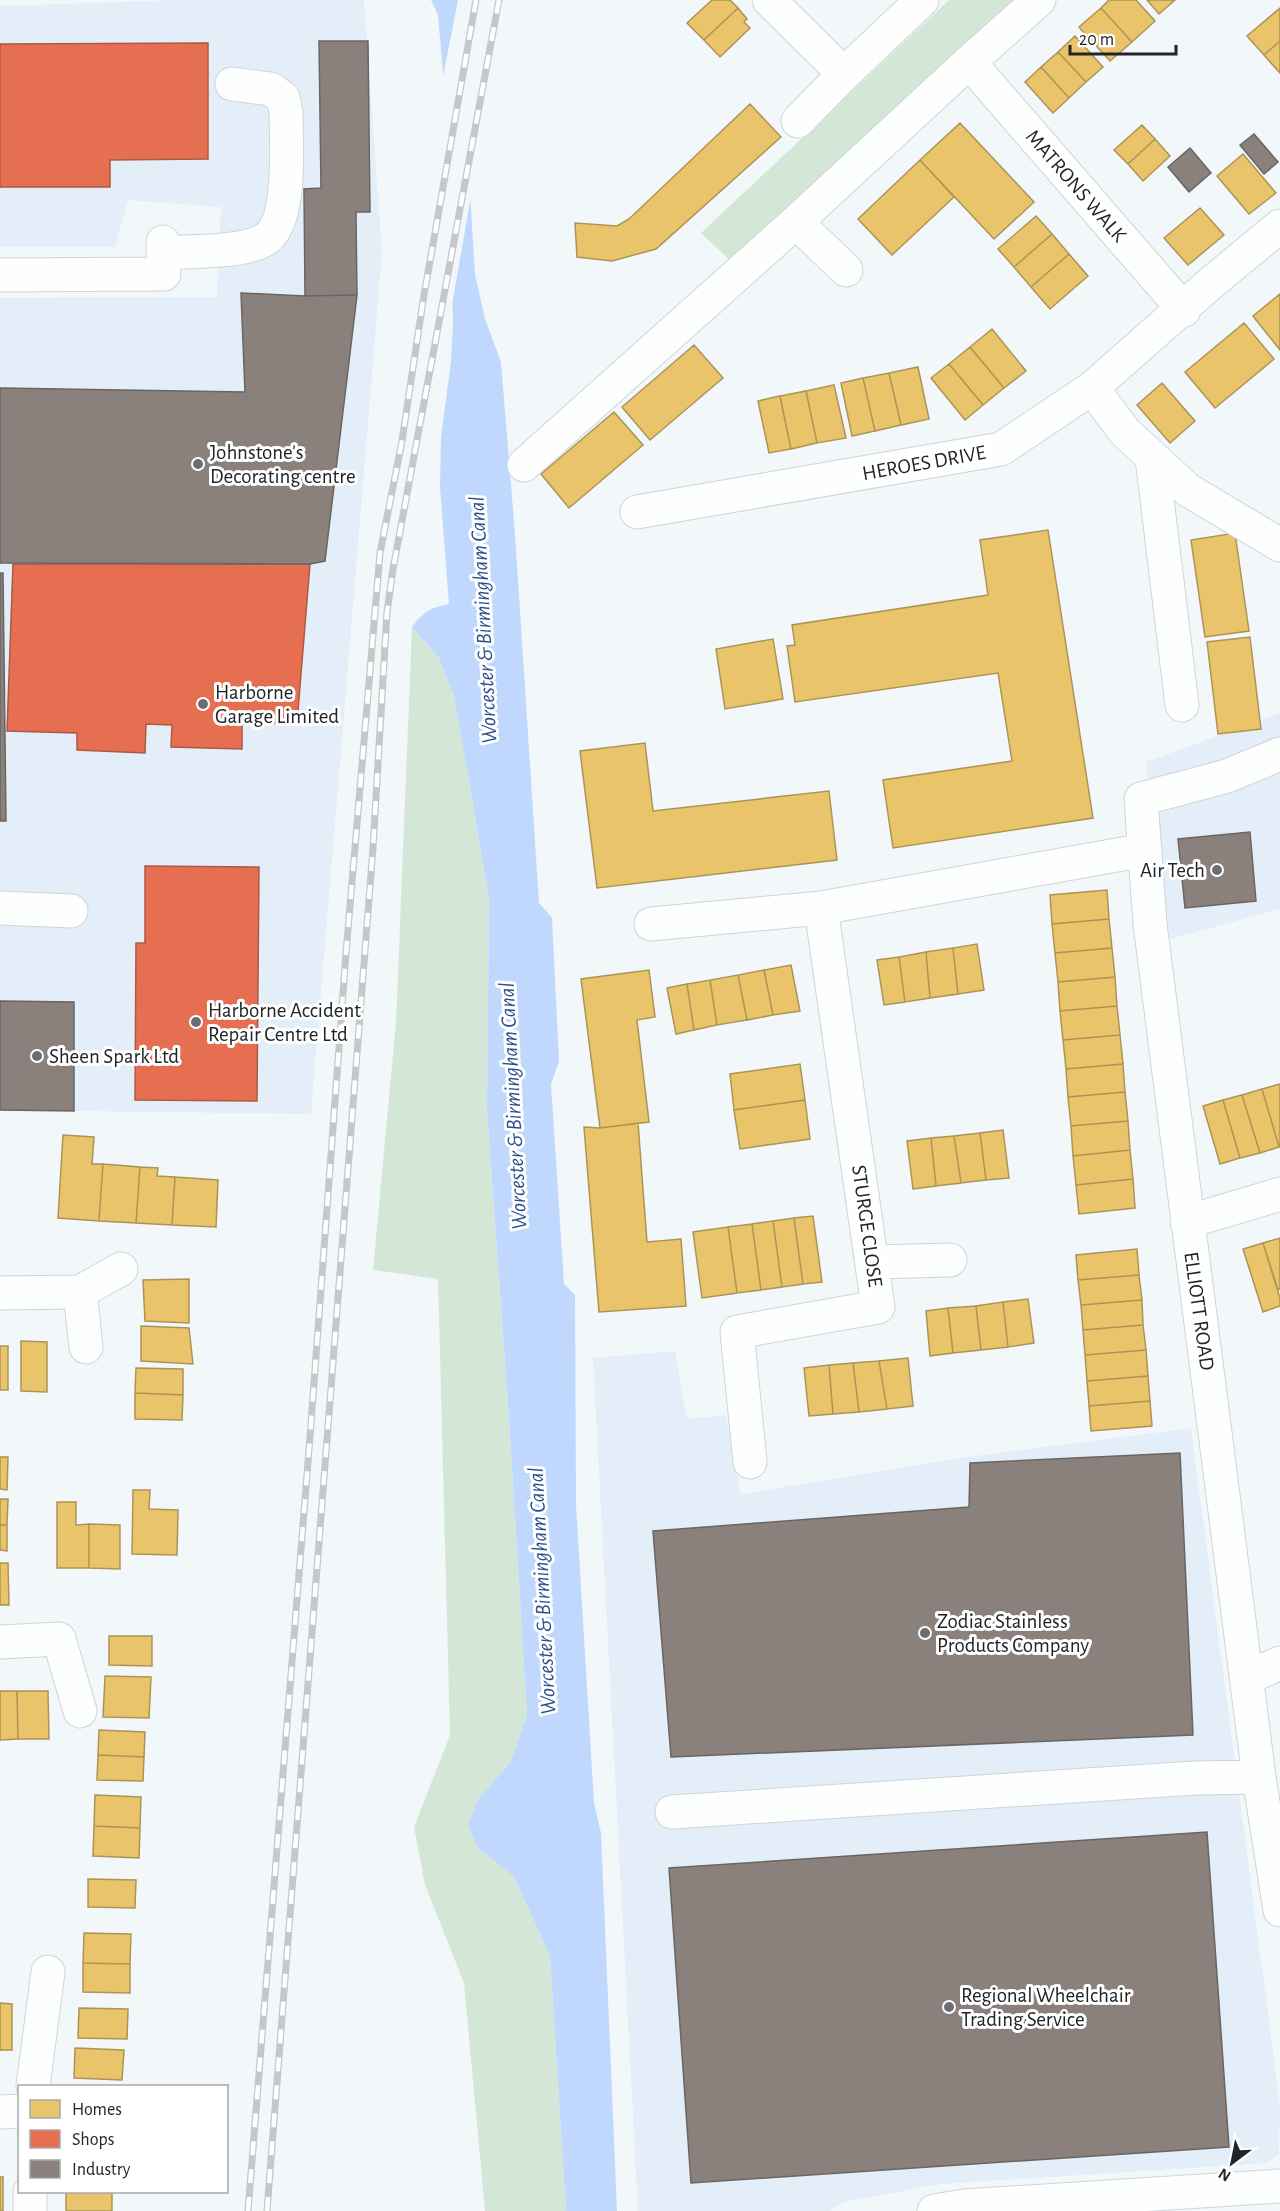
<svg xmlns="http://www.w3.org/2000/svg" width="1280" height="2211" font-family="'Alegreya Sans',sans-serif">
<rect width="100%" height="100%" fill="#f2f7fa"/>
<path fill="#e3eef8" d="M178 0H364L382 253 311 1114 0 1110V298L217 297 221 207 128 200 115 247H0V6Z
M1280 713V909L1170 939 1146 762Z
M675 1351 687 1419 726 1415 741 1494 953 1459 1191 1428 1280 2105 1279 2154 1266 2163 941 2184 844 2202 828 2211H638L593 1358Z"/>
<path fill="#d4e7d6" d="M949 0H1021L735 265 701 233Z
M412 627 439 658 454 696 489 897 487 1109 509 1419 527 1715 510 1763 478 1799V1848L514 1877 550 1956 566 2211H485L464 1983 425 1885 414 1827 450 1735 438 1279 373 1270 396 1023Z"/>
<path fill="#c0d8fd" d="M431 0H458L475 274 485 319 501 362 515 534 539 903 552 918 559 1061 551 1084 564 1284 575 1295 576 1504 594 1803 601 1833 617 2211H566L550 1956 514 1877 478 1848 468 1826 478 1799 510 1763 527 1715 509 1419 487 1109 489 897 454 696 439 658 412 627C424 611 430 608 449 604L440 487 441 437 451 362 453 322 444 85 438 15Z"/>
<path fill="#f2f7fa" d="M458 0H461L473 185 450 316 441 87Z"/>
<path fill="#e9c46a" stroke="#ad9456" stroke-width="1.5" d="M712 0H730L738 8 704 40 687 23Z
M1109 0H1136L1155 21 1132 42 1101 8Z
M1147 0H1175L1159 14Z
M738 8 747 19 744 22 750 28 720 57 704 40Z
M1101 8 1132 42 1110 61 1079 27Z
M1280 8V41L1264 55 1247 36Z
M1075 36 1103 67 1086 82 1058 52Z
M1280 41V73L1264 55Z
M1058 52 1086 82 1069 98 1041 67Z
M1041 67 1069 98 1053 113 1025 82Z
M750 104 781 137 656 249 612 261 577 257 575 223 617 226 629 219Z
M960 123 1034 202 994 239 920 160Z
M1142 125 1155 139 1128 164 1114 150Z
M1155 139 1170 156 1143 181 1128 164Z
M1243 154 1276 193 1249 214 1217 176Z
M920 160 954 197 892 255 858 219Z
M1200 208 1224 235 1188 265 1164 238Z
M1036 216 1052 234 1014 267 998 249Z
M1052 234 1069 254 1031 287 1014 267Z
M1069 254 1088 276 1050 309 1031 287Z
M1280 294V350L1253 316Z
M1244 323 1274 359 1215 408 1185 372Z
M992 329 1026 371 1004 388 970 347Z
M694 345 723 378 650 440 622 407Z
M970 347 1004 388 983 405 949 364Z
M949 364 983 405 965 420 931 378Z
M918 367 929 419 901 425 889 373Z
M889 373 901 425 875 431 863 378Z
M863 378 875 431 852 436 841 383Z
M1162 383 1195 421 1170 443 1137 405Z
M834 385 846 438 817 443 806 391Z
M806 391 817 443 791 449 780 396Z
M780 396 791 449 769 453 758 401Z
M614 412 643 445 569 508 541 474Z
M1048 530 1093 818 893 848 883 780 1012 761 998 673 795 702 787 646 795 645 792 625 988 595 980 540Z
M1235 533 1249 631 1205 637 1191 540Z
M1250 637 1261 729 1218 734 1207 642Z
M773 639 783 699 725 709 716 649Z
M645 743 653 811 829 791 837 860 597 888 580 751Z
M1107 890 1109 919 1052 924 1050 895Z
M1109 919 1112 948 1055 953 1052 924Z
M977 944 984 990 958 994 953 948Z
M953 948 958 994 930 998 926 952Z
M1112 948 1115 977 1058 982 1055 953Z
M926 952 930 998 905 1002 899 957Z
M899 957 905 1002 884 1005 877 960Z
M791 965 800 1011 773 1015 764 970Z
M649 970 655 1017 637 1020 649 1122 600 1128 581 979Z
M764 970 773 1015 747 1020 738 975Z
M738 975 747 1020 717 1025 710 980Z
M1115 977 1117 1006 1060 1011 1058 982Z
M710 980 717 1025 694 1030 687 984Z
M687 984 694 1030 676 1034 667 988Z
M1117 1006 1120 1035 1063 1040 1060 1011Z
M1120 1035 1123 1064 1066 1069 1063 1040Z
M800 1064 805 1100 734 1110 730 1074Z
M1123 1064 1125 1092 1068 1097 1066 1069Z
M1280 1084V1147H1279L1262 1089Z
M1262 1089 1279 1147 1260 1153 1242 1095Z
M1125 1092 1128 1121 1071 1126 1068 1097Z
M1242 1095 1260 1153 1240 1158 1223 1100Z
M805 1100 810 1139 740 1149 734 1110Z
M1223 1100 1240 1158 1220 1164 1203 1106Z
M1128 1121 1130 1150 1073 1156 1071 1126Z
M638 1123 647 1242 681 1239 686 1306 599 1312 584 1127 600 1128Z
M1003 1130 1009 1178 986 1180 980 1133Z
M980 1133 986 1180 961 1183 954 1136Z
M63 1135 94 1137 92 1164H103L99 1221 58 1218Z
M954 1136 961 1183 936 1186 931 1138Z
M931 1138 936 1186 913 1189 907 1141Z
M1130 1150 1133 1179 1076 1185 1073 1156Z
M103 1164 140 1167 136 1223 99 1221Z
M140 1167 158 1168 157 1176 175 1177 172 1225 136 1223Z
M175 1177 218 1180 216 1227 172 1225Z
M1133 1179 1135 1208 1079 1214 1076 1185Z
M813 1216 822 1282 803 1284 794 1218Z
M794 1218 803 1284 782 1287 773 1221Z
M773 1221 782 1287 761 1290 752 1224Z
M752 1224 761 1290 737 1293 728 1227Z
M728 1227 737 1293 702 1298 693 1232Z
M1280 1238V1289L1278 1290 1263 1243Z
M1263 1243 1280 1298V1306L1263 1312 1243 1249Z
M1137 1249 1139 1275 1078 1280 1076 1255Z
M1139 1275 1142 1300 1081 1305 1078 1280Z
M189 1279V1323L145 1321 143 1280Z
M1028 1299 1034 1343 1008 1347 1003 1302Z
M1142 1300 1143 1325 1083 1330 1081 1305Z
M1003 1302 1008 1347 981 1350 976 1306Z
M976 1306 981 1350 953 1353 948 1308Z
M948 1308 953 1353 930 1356 926 1311Z
M1143 1325 1146 1350 1085 1355 1083 1330Z
M141 1326 189 1328 193 1364 141 1361Z
M21 1341 47 1342V1392L21 1391Z
M0 1346H8V1390H0Z
M1146 1350 1148 1376 1087 1381 1085 1355Z
M908 1358 913 1406 887 1409 879 1361Z
M879 1361 887 1409 859 1412 853 1363Z
M853 1363 859 1412 833 1414 829 1365Z
M829 1365 833 1414 809 1416 804 1368Z
M136 1368 183 1369V1395L135 1393Z
M1148 1376 1150 1401 1089 1406 1087 1381Z
M135 1393 183 1395 182 1420 135 1419Z
M1150 1401 1152 1426 1091 1431 1089 1406Z
M0 1457H8L7 1490 0 1489Z
M133 1490H150L149 1509 178 1510 177 1555 132 1554Z
M0 1499H8L7 1525H0Z
M57 1502H76V1525L89 1524V1568H57Z
M89 1524 120 1525V1569L89 1568Z
M0 1525H7V1551L0 1550Z
M0 1563H8L9 1605H0Z
M109 1636H152V1666L109 1665Z
M105 1676 151 1677 149 1718 103 1717Z
M0 1691H17L18 1739 0 1740Z
M17 1691H48L49 1739H18Z
M99 1730 145 1732 144 1757 98 1755Z
M98 1755 144 1757 143 1781 97 1780Z
M95 1795 141 1797 140 1828 94 1826Z
M94 1826 140 1828 139 1858 93 1856Z
M88 1879 136 1880 135 1908 88 1907Z
M84 1933 131 1934 130 1964 83 1963Z
M83 1963 130 1964V1993L83 1992Z
M0 2003 12 2004V2050H0Z
M79 2008 128 2009 127 2039 78 2038Z
M75 2048 124 2050 122 2080 74 2078Z
M0 2177H3V2211H0Z
M66 2192H112V2211H66Z"/>
<path fill="#e76f51" stroke="#ac5945" stroke-width="1.5" d="M208 43V159L110 160V187H0V44Z
M13 564H310L297 723 242 724V749L171 747 172 725 146 724 145 753 77 750V733L7 731Z
M145 866 259 867 257 1101 135 1100 136 943H145Z"/>
<path fill="#8a817c" stroke="#6a6563" stroke-width="1.5" d="M319 41H368L370 212H356L357 295 305 296 304 189 321 188Z
M1254 134 1278 162 1264 174 1240 145Z
M1190 148 1211 173 1189 192 1168 167Z
M241 293 305 296 357 295 325 561 310 564 0 563V388L245 392Z
M0 573H3L6 821H0Z
M1250 832 1256 901 1185 908 1178 839Z
M0 1001 74 1002V1111L0 1110Z
M1180 1453 1193 1735 671 1757 653 1531 969 1507 970 1463Z
M1207 1832 1229 2147 691 2183 669 1868Z"/>
<g fill="none" stroke-linecap="round" stroke-linejoin="round">
<g stroke="#d0d4d7" stroke-width="35">
<path id="minor" d="M769 0 844 74 922 0
M969 62 1184 310
M798 121 844 74
M796 222 846 270
M163 253C190 251 242 253 264 240 293 224 286 142 286 112L283 98 271 89 232 84
M0 275 164 274 163 242
M1092 388 1125 432 1188 490 1280 545
M1152 458 1182 705
M524 465 796 222 969 62 1039 0
M637 512 1001 449 1092 388 1211 283 1280 226
M1280 754 1227 776 1141 799 1150 924 1259 1777 1280 1910
M0 908 71 911
M651 924 821 908 1145 850
M1187 1222 1280 1194
M873 1262 950 1260
M80 1292 86 1347
M0 1293 80 1292 121 1269
M750 1462 737 1332 878 1307 821 908
M0 1642 59 1639 80 1711
M1247 1678 1280 1663
M672 1812 1195 1778 1259 1777
M33 2086 48 1972
M0 2112 20 2111
M30 2192V2211
M934 2211 964 2206 1280 2186"/>
</g>
<use href="#minor" stroke="#fdfefe" stroke-width="33"/>
<g stroke="#c6c7c9" stroke-width="7">
<path id="rail" d="M248 2211 310 1437 346 953 380 553 402 441 423 301 476 0
M267 2211 373 848 387 612 393 569 499 0"/>
</g>
<use href="#rail" stroke="#fff" stroke-width="4.5" stroke-dasharray="14" stroke-linecap="butt"/>
</g>
<g fill="#6a6e72" stroke="#fff" stroke-width="2">
<circle cx="198" cy="464" r="6"/>
<circle cx="203" cy="704" r="6"/>
<circle cx="1217" cy="870" r="6"/>
<circle cx="196" cy="1022" r="6"/>
<circle cx="37" cy="1056" r="6"/>
<circle cx="925" cy="1633" r="6"/>
<circle cx="949" cy="2007" r="6"/>
</g>
<g text-anchor="middle" dominant-baseline="central" stroke-width="6" stroke-linejoin="round" paint-order="stroke">
<g font-size="21" fill="#212528" stroke="#fff">
<text transform="translate(1076 186) rotate(49)">MATRONS WALK</text>
<text transform="translate(924 463) rotate(-10)">HEROES DRIVE</text>
<text transform="translate(867 1226) rotate(82)">STURGE CLOSE</text>
<text transform="translate(1199 1311) rotate(82)">ELLIOTT ROAD</text>
</g>
<g font-size="21" fill="#212528" stroke="#fff" text-anchor="start">
<text x="210" y="452">Johnstone's<tspan x="210" dy="24">Decorating centre</tspan></text>
<text x="215" y="692">Harborne<tspan x="215" dy="24">Garage Limited</tspan></text>
<text x="1205" y="870" text-anchor="end">Air Tech</text>
<text x="208" y="1010">Harborne Accident<tspan x="208" dy="24">Repair Centre Ltd</tspan></text>
<text x="49" y="1056">Sheen Spark Ltd</text>
<text x="937" y="1621">Zodiac Stainless<tspan x="937" dy="24">Products Company</tspan></text>
<text x="961" y="1995">Regional Wheelchair<tspan x="961" dy="24">Trading Service</tspan></text>
</g>
<g font-size="22" font-style="italic" fill="#2b4f8c" stroke="#fff">
<text transform="translate(483 620) rotate(-93)">Worcester &amp; Birmingham Canal</text>
<text transform="translate(513 1106) rotate(-93)">Worcester &amp; Birmingham Canal</text>
<text transform="translate(542 1591) rotate(-93)">Worcester &amp; Birmingham Canal</text>
</g>
</g>
<rect x="18" y="2085" width="210" height="108" fill="#ffffff" stroke="#a6a8a9" stroke-width="1.5"/>
<rect x="30" y="2100" width="30" height="18" fill="#e9c46a" stroke="#a6a8a9" stroke-width="1.5"/>
<text x="72" y="2115" font-size="18" fill="#212528">Homes</text>
<rect x="30" y="2130" width="30" height="18" fill="#e76f51" stroke="#a6a8a9" stroke-width="1.5"/>
<text x="72" y="2145" font-size="18" fill="#212528">Shops</text>
<rect x="30" y="2160" width="30" height="18" fill="#8a817c" stroke="#a6a8a9" stroke-width="1.5"/>
<text x="72" y="2175" font-size="18" fill="#212528">Industry</text>
<g transform="translate(1232 2163) rotate(212)" stroke="#ffffff" stroke-width="4.5" paint-order="stroke">
<path d="M0-4.5L10 22L0 15L-10 22Z" fill="#212528"/>
<text y="-9" font-size="16" font-weight="bold" text-anchor="middle" fill="#212528">N</text>
</g>
<path d="M1070 45v9h106v-9" fill="none" stroke="#212528" stroke-width="3"/>
<text x="1079" y="45" font-size="18" fill="#212528" stroke="#ffffff" stroke-width="4.5" paint-order="stroke">20 m</text>
</svg>
